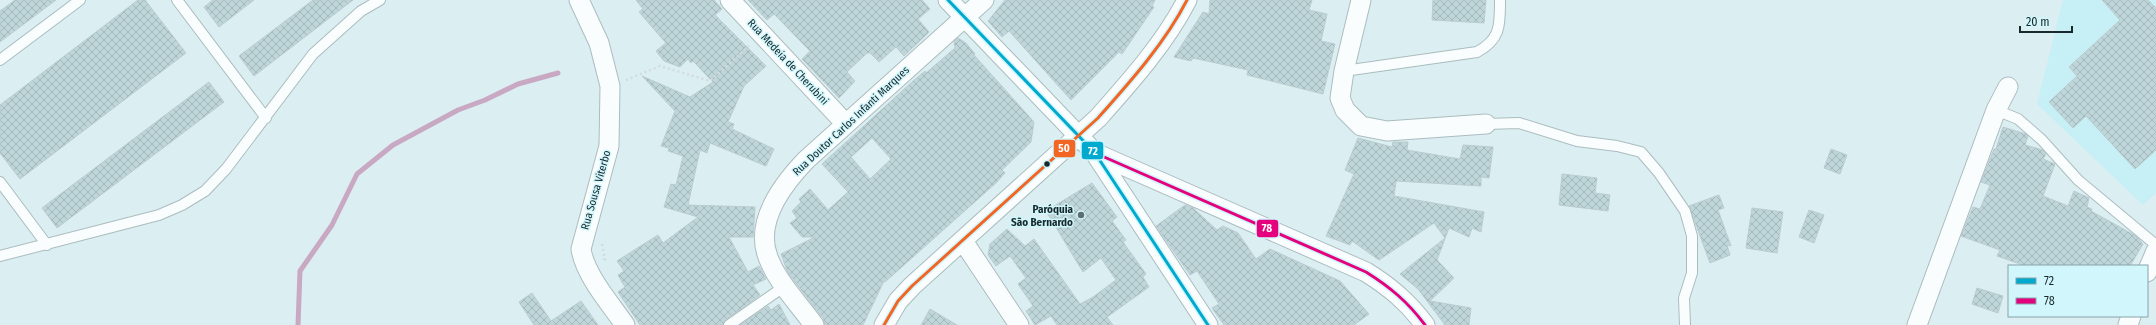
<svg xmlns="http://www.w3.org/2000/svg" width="2156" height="325" font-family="'Fira Sans Condensed',sans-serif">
<defs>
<pattern id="building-cross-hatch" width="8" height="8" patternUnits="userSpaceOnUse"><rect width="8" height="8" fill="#bed6d9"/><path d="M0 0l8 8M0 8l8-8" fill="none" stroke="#a3b8ba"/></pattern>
</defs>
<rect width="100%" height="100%" fill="#dbeff2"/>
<path fill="#c7eff6" d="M2063 0H2156V193L2143 205 2037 104Z"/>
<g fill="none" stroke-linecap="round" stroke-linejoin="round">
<path stroke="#c8a8c2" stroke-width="5" d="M298 325 300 271 332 225 357 174 393 145 458 110 485 100 518 84 558 73"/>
</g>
<path fill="url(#building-cross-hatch)" stroke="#bbcccf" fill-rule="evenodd" d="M15 0H56L0 42V11Z
M138 0H145L186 53 20 179 0 153V105Z
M213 0H254L219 27 204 7Z
M313 0H353L254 76 239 56Z
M636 0H714L722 9 715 15 766 66 744 86 728 122 734 124 732 129 774 149 766 166 710 143 707 153 700 150 688 205 755 207 753 237H729L748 272 759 266 766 279 753 285 760 295 725 320 723 325H640L618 292 625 287 618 275 624 271 617 261 658 235 663 243 698 217 664 207 671 184 676 185 683 156 668 151 669 148 661 146 675 111 642 76 690 97 713 82 693 61 691 63 688 59 680 67 664 61 656 51 666 43 639 12 643 9Z
M748 0H922L930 9 918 19 929 32 904 56 896 47 879 62 870 53H867L847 72 855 81 839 98 802 59 810 51 774 14 767 20Z
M1005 0H1155L1152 6 1154 7 1122 54 1119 52 1071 100 1009 31 1002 37 988 21Z
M1210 0H1312L1309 10 1327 14 1321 41 1335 44 1323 94 1247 75 1248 70 1193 58 1191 61 1174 57 1203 12 1209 14Z
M1433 0H1486L1484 23 1432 20Z
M2102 0H2148L2156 8V150L2135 169 2086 116 2073 128 2049 102 2077 76 2069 67 2120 20Z
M958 38 966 43 975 54 974 55 1034 122 1031 142 1002 170 1005 173 996 183 885 282 884 281 863 325H825L823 318 788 273 781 254 815 237H802L790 223 797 218 792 211 801 202 799 199 810 189 828 210 848 192 822 164 913 81 925 71 926 73 955 48 954 41ZM872 138 891 159 870 179 851 157Z
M209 82 224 102 57 228 42 208Z
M2003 127 2026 134 2028 136 2025 145 2043 150 2046 154 2043 159 2055 164 2043 196 2068 206 2074 191 2089 198 2087 207 2092 209 2091 211 2136 236 2143 244 2130 266H2026L1997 256 2000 250 1961 236 1973 207 1980 209 1990 185 1981 182 1994 149H1996Z
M1358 138 1392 147 1393 142H1408L1407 150 1460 159 1463 145 1493 147 1489 178 1481 177V186L1396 181 1394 196 1484 212 1481 232 1472 228 1469 237 1449 228 1437 260 1454 278 1430 301 1471 308 1469 325H1445L1418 289 1400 274 1445 238 1434 223 1379 260 1352 241 1350 245 1326 236 1354 174 1345 170Z
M1831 149 1847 155 1840 174 1824 168Z
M1562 174 1597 178 1595 193 1610 195 1608 211 1559 205Z
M1092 183 1117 217 1112 221 1126 240 1123 242 1146 274 1143 277 1149 287 1107 317 1113 325H1057L1051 316 1035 325 1026 311 1033 306 1018 284 1026 278 1010 256 996 266 988 255 990 244 1007 229 1025 246 1034 239 1080 304 1093 297 1116 280 1101 258 1083 272 1046 211Z
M1719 195 1724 208 1718 210 1731 246 1727 245 1730 255 1710 263 1689 206Z
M1185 205 1193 208 1217 230 1223 226 1238 233 1256 259 1270 249 1340 281 1369 314 1354 325H1224L1212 308 1219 304 1197 271 1190 275 1156 226Z
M1752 208 1783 212 1777 253 1746 248Z
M1809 210 1824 215 1814 243 1799 237Z
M1977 288 2003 296 1998 313 1972 304Z
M532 293 551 321 581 301 598 325H534L519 302Z
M779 304 790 325H740L768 306 771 310Z
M930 309 957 325H921Z"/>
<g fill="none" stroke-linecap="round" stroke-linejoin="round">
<g stroke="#abbcbf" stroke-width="12">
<path id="service" d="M177 0 266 118
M0 60 80 0
M1344 71 1477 52C1501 39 1500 25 1500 0
M1996 110 2018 119 2042 140 2078 180 2156 245
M1486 124 1519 123 1577 141 1617 146 1641 152 1659 173 1685 211 1692 236V273L1684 298 1685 325
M0 182 47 245
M0 256 159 215 182 205 205 191 226 169 313 54 361 11 380 0
M729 325 785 286"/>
</g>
<g stroke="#abbcbf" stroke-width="21">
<path id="minor" d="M579 0 599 43 610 86 609 146 581 249C585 275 610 303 625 325
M730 0 845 123
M948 0 1095 153 1208 325
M1361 0 1344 71 1340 98 1345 110 1361 126 1387 131 1486 124
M1095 153 1366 272C1390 287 1408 302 1425 325
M963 241 1019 325
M2147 272 2156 251
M814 325C799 304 777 282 768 257 754 221 783 184 806 160L984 0
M884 325 898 301 912 286 1098 118C1130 82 1165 43 1187 0
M1917 325 1996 110 2008 87
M2128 325 2131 316"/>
</g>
<path stroke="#d3dadb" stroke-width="2.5" stroke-dasharray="2 3" stroke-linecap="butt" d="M626 80 660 66 710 81 749 46
M602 244 605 259 603 261"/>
<use href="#service" stroke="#fafdfd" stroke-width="10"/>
<use href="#minor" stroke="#fafdfd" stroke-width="19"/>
<g stroke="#d1f6fc" stroke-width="6">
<path id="bus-1" d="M948 0 1095 153 1208 325"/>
</g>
<g stroke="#d1f6fc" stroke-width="6">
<path id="bus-2" d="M1095 153 1366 272C1390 287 1408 302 1425 325"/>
</g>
<g stroke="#d1f6fc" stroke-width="6">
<path id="bus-3" d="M884 325 898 301 912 286 1098 118C1130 82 1165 43 1187 0"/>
</g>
<use href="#bus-1" stroke="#00a9ce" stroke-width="3"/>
<use href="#bus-2" stroke="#e5007d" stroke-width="3"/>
<use href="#bus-3" stroke="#f26522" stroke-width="3"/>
</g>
<circle fill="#17292c" stroke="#d1f6fc" stroke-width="1.5" cx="1047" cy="164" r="3.5"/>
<circle fill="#5c6e71" stroke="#d1f6fc" stroke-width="1.5" cx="1081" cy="215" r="4"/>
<g text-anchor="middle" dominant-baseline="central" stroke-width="3" stroke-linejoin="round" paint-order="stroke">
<g font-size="11" fill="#17292c" stroke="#d1f6fc">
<text transform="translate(788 62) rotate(47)">Rua Medeia de Cherubini</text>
<text transform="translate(851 121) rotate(-43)">Rua Doutor Carlos Infanti Marques</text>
<text transform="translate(596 190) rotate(-74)">Rua Sousa Viterbo</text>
</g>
<g font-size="11" font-weight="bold" fill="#17292c" stroke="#d1f6fc" text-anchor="end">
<text x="1073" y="209">Paróquia<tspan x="1073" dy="13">São Bernardo</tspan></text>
</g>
</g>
<g stroke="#d1f6fc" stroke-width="1.5">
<rect x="1053" y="139" width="23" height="19" rx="4" fill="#f26522"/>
<rect x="1081" y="141" width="23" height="19" rx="4" fill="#00a9ce"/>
<rect x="1256" y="219" width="23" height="19" rx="4" fill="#e5007d"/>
</g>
<g font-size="11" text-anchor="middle" font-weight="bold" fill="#fff">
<text x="1064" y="152">50</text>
<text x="1093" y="155">72</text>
<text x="1267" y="232">78</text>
</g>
<rect x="2008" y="265" width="140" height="52" fill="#d1f6fc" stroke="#87a4a9"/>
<rect x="2016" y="278" width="20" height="6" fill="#00a9ce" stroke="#87a4a9"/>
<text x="2044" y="285" font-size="12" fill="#17292c">72</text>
<rect x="2016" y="298" width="20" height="6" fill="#e5007d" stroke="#87a4a9"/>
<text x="2044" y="305" font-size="12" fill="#17292c">78</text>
<path d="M2020 26v6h52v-6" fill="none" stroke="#17292c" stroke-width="2"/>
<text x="2026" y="26" font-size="12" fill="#17292c" stroke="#d1f6fc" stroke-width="3" paint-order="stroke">20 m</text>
</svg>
